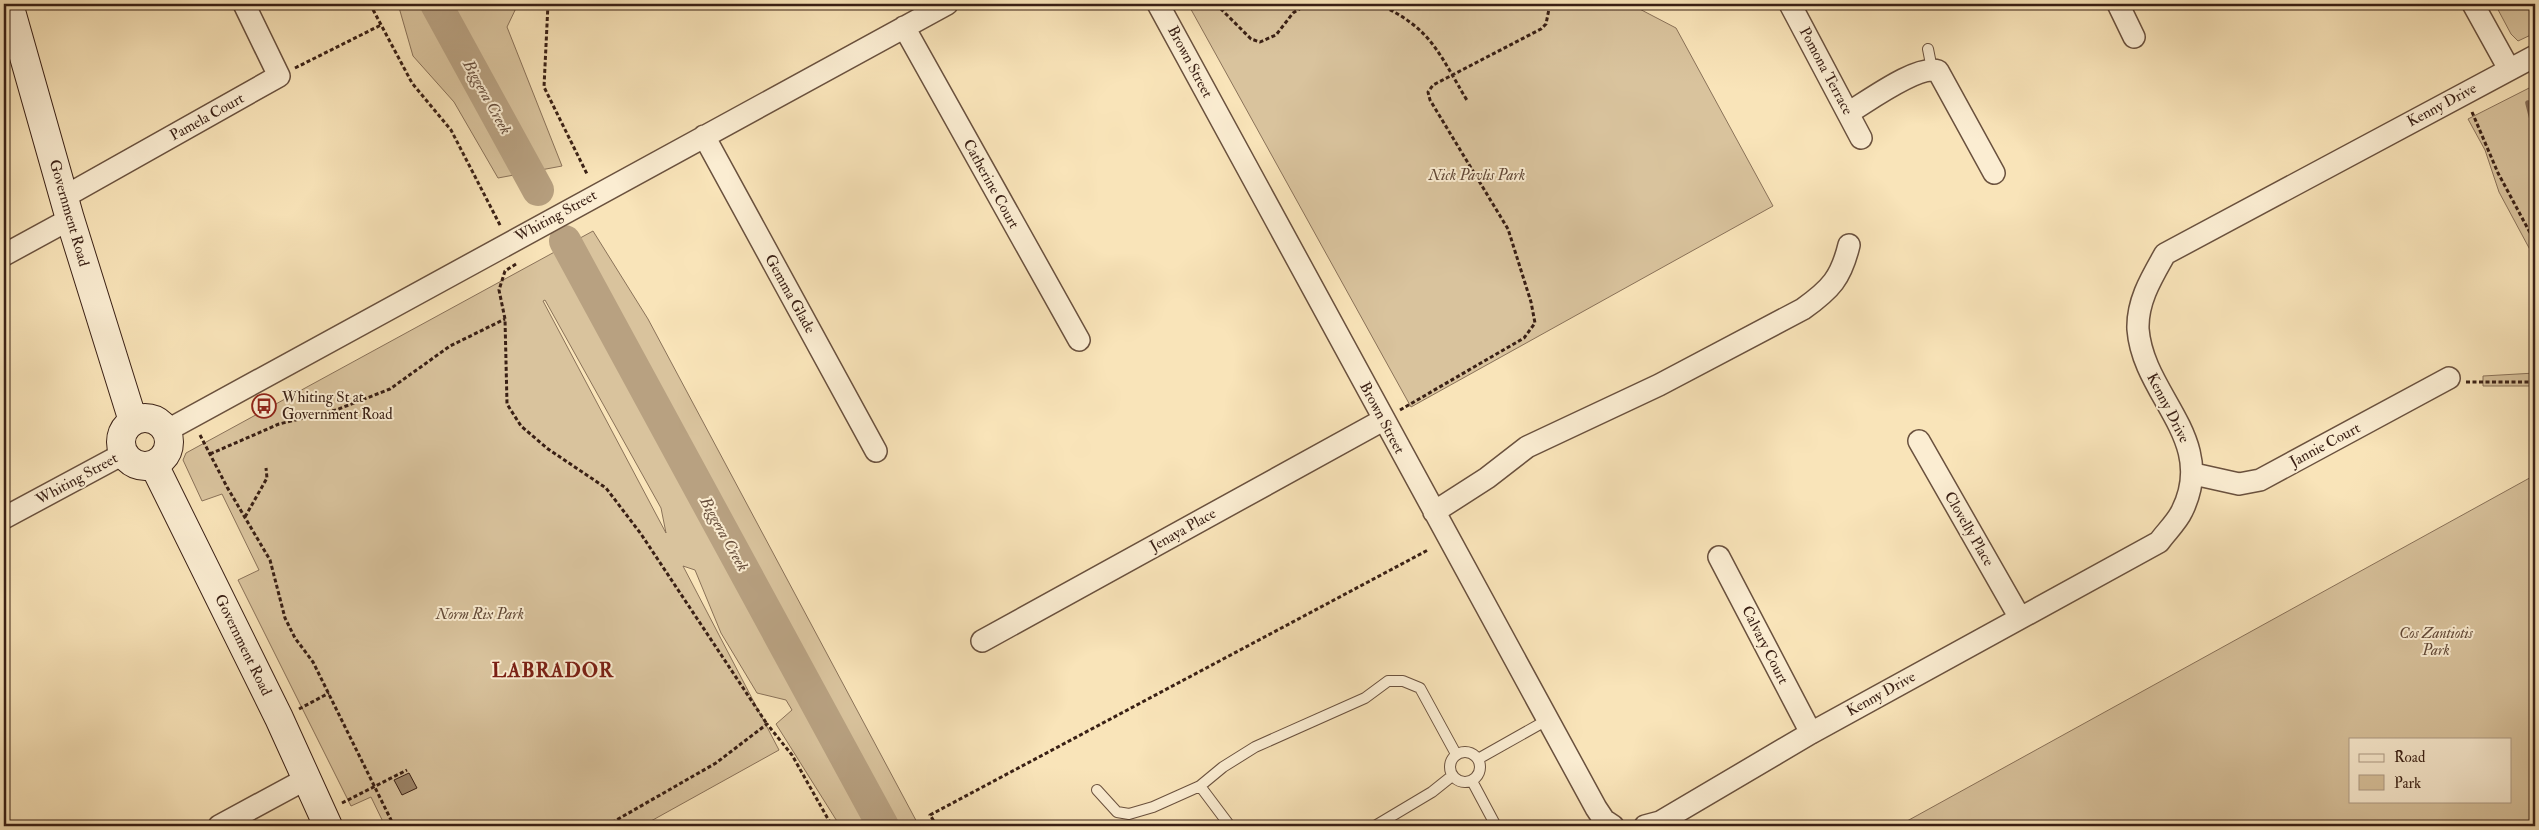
<svg xmlns="http://www.w3.org/2000/svg" width="2539" height="830" font-family="'IM FELL Double Pica',serif">
<rect width="100%" height="100%" fill="#f9e4b9"/>
<filter id="stains"><feTurbulence type="fractalNoise" baseFrequency=".004" numOctaves="4"/><feColorMatrix values="0 0 0 0 .2 0 0 0 0 .09 0 0 0 0 .02 0 0 0 .5 -.17"/></filter>
<radialGradient id="worn" r=".72"><stop offset=".6" stop-color="#630" stop-opacity="0"/><stop offset="1" stop-color="#630" stop-opacity=".3"/></radialGradient>
<path fill="#d9c39d" stroke="#8a7259" fill-rule="evenodd" d="M398 4H518L507 27 562 166 498 178 454 102 413 56Z
M1188 4H1630L1676 28 1773 206 1411 407Z
M2495 4H2535V33L2518 41 2511 34Z
M2535 85V259L2499 192 2485 150 2468 119Z
M593 231 648 319 919 826H840L776 724 792 710 786 700 757 693 721 633 695 570 683 566 779 750 642 826H385L371 797 351 806 238 580 259 570 222 494 202 501 183 460 186 453ZM545 300 661 508 666 533 543 301Z
M2535 373V386H2483V376Z
M2535 475V826H1898ZM2350 739H2510V801H2350Z"/>
<g fill="none" stroke-linecap="round" stroke-linejoin="round">
<path stroke="#866d56" stroke-width="5.5" d="M2532 27 2535 15
M2528 103 2535 131"/>
<path stroke="#b8a181" stroke-width="32" d="M436 4 538 190
M565 241 883 826"/>
</g>
<path fill="#9d866a" stroke="#3a2015" d="M409 773 417 788 402 795 394 780Z"/>
<g fill="none" stroke-linecap="round" stroke-linejoin="round">
<g stroke="#6a513e" stroke-width="12">
<path id="lane" d="M1928 49 1932 69
M1450 767a15 15 0 1 1 30 0a15 15 0 1 1-30 0Z
M1478 759 1549 719
M1472 781 1496 826
M1200 786 1230 826
M1097 790 1117 812 1129 814 1153 807 1200 786 1223 767 1255 747 1365 698 1388 681H1403L1420 688 1456 754
M1375 826 1432 792 1452 776"/>
</g>
<g stroke="#6a513e" stroke-width="24">
<path id="street" d="M1158 4 1596 808 1604 820 1613 826
M1790 4 1861 138
M2118 4 2134 37
M2473 4 2509 69
M904 27 1079 340
M1848 113C1867 102 1918 64 1938 71L1994 173
M704 136 876 451
M64 197 279 76 244 4
M4 255 70 219
M166 431 947 4
M1919 441 2020 618
M2194 474 2239 484 2260 480 2449 378
M1434 512 1487 478 1527 447 1659 385 1803 309C1831 289 1841 278 1849 245
M4 518 123 454
M1719 557 1811 733
M982 641 1383 420
M219 826 306 779
M1645 826 1660 822 1811 733 2159 542C2166 532 2177 522 2182 511 2218 439 2143 396 2138 329 2137 301 2152 277 2165 254L2535 56"/>
</g>
<g stroke="#3a2015" stroke-width="30">
<path id="secondary" d="M9 4 70 219 133 421
M121 442a24 24 0 1 1 48 0a24 24 0 1 1-48 0Z
M154 465 279 718 328 826"/>
</g>
<path stroke="#3a2015" stroke-width="3" stroke-dasharray="4 2.5" stroke-linecap="butt" d="M370 4 412 83 451 130 501 227
M548 4 544 87 587 174
M1216 4 1251 39 1260 42 1276 35 1293 13 1307 4
M1378 4C1432 28 1439 54 1468 102
M295 68 381 25
M2472 112 2498 173 2535 242
M516 264 505 271 499 290 505 319 507 404 521 426 548 449 606 488 641 534 767 724
M2466 382H2535
M1400 410 1524 338 1535 323 1531 302 1508 229 1430 100 1428 92 1433 85 1541 29 1546 24 1550 4
M200 435 227 487 270 560 285 618 295 638 313 662 394 826
M210 454 279 424 336 410 390 389 450 346 505 319
M245 517 267 478 266 468
M299 709 329 693
M342 803 407 770
M606 826 716 763 767 724 792 755 832 826
M937 826 930 815 1428 550"/>
<use href="#lane" stroke="#fbedd2" stroke-width="10"/>
<use href="#street" stroke="#fbedd2" stroke-width="21"/>
<use href="#secondary" stroke="#fbedd2" stroke-width="28"/>
</g>
<defs>
<g id="bus-ring" transform="scale(1.25)"><circle r="9.5" fill="#fbedd2" stroke="#8f2418" stroke-width="1.5"/><path d="M-5-6H5V4H4V6H2V4H-2V6H-4V4H-5ZM-3.5-4V0h7V-4ZM-3.5 1.2v1.5H-2V1.2ZM2 1.2v1.5H3.5V1.2Z" fill="#8f2418"/></g>
</defs>
<g fill-rule="evenodd">
<use href="#bus-ring" x="264" y="406"/>
</g>
<g text-anchor="middle" dominant-baseline="central" stroke-width="4" stroke-linejoin="round" paint-order="stroke">
<g font-size="15" fill="#3a2015" stroke="#fbedd2">
<text transform="translate(1190 62) rotate(62)">Brown Street</text>
<text transform="translate(1826 71) rotate(62)">Pomona Terrace</text>
<text transform="translate(2442 105) rotate(-28)">Kenny Drive</text>
<text transform="translate(207 117) rotate(-29)">Pamela Court</text>
<text transform="translate(991 184) rotate(61)">Catherine Court</text>
<text transform="translate(69 213) rotate(74)">Government Road</text>
<text transform="translate(556 216) rotate(-29)">Whiting Street</text>
<text transform="translate(790 294) rotate(61)">Gemma Glade</text>
<text transform="translate(2168 408) rotate(63)">Kenny Drive</text>
<text transform="translate(1382 418) rotate(62)">Brown Street</text>
<text transform="translate(2325 445) rotate(-28)">Jannie Court</text>
<text transform="translate(77 479) rotate(-29)">Whiting Street</text>
<text transform="translate(1969 529) rotate(60)">Clovelly Place</text>
<text transform="translate(1183 530) rotate(-29)">Jenaya Place</text>
<text transform="translate(243 645) rotate(64)">Government Road</text>
<text transform="translate(1765 645) rotate(63)">Calvary Court</text>
<text transform="translate(1881 694) rotate(-29)">Kenny Drive</text>
</g>
<g font-size="15" font-style="italic" fill="#624937" stroke="#fbedd2">
<text x="1477" y="175">Nick Pavlis Park</text>
<text x="480" y="614">Norm Rix Park</text>
<text x="2436" y="633">Cos Zantiotis<tspan x="2436" dy="17">Park</tspan></text>
</g>
<g font-size="15" fill="#3a2015" stroke="#fbedd2" text-anchor="start">
<text x="282" y="397">Whiting St at<tspan x="282" dy="17">Government Road</tspan></text>
</g>
<g font-size="16" font-style="italic" fill="#664d3b" stroke="#fbedd2">
<text transform="translate(487 97) rotate(61)">Biggera Creek</text>
<text transform="translate(724 534) rotate(61)">Biggera Creek</text>
</g>
<g font-size="20" font-weight="bold" letter-spacing="1" fill="#7a1f14" stroke="#fbedd2">
<text x="553" y="670">LABRADOR</text>
</g>
</g>
<rect width="2539" height="830" fill="none" stroke="#f9e4b9" stroke-width="20"/>
<rect x="5" y="5" width="2529" height="820" fill="none" stroke="#3a2015" stroke-width="2.5"/>
<rect x="10" y="10" width="2519" height="810" fill="none" stroke="#3a2015"/>
<rect x="2349" y="738" width="162" height="65" fill="#fbedd2" stroke="#ae9b86"/>
<rect x="2359" y="754" width="25" height="8" fill="#fbedd2" stroke="#ae9b86"/>
<text x="2394" y="762" font-size="15" fill="#3a2015">Road</text>
<rect x="2359" y="775" width="25" height="15" fill="#d9c39d" stroke="#ae9b86"/>
<text x="2394" y="788" font-size="15" fill="#3a2015">Park</text>
<rect width="100%" height="100%" filter="url(#stains)"/>
<rect width="100%" height="100%" fill="url(#worn)"/>
</svg>
